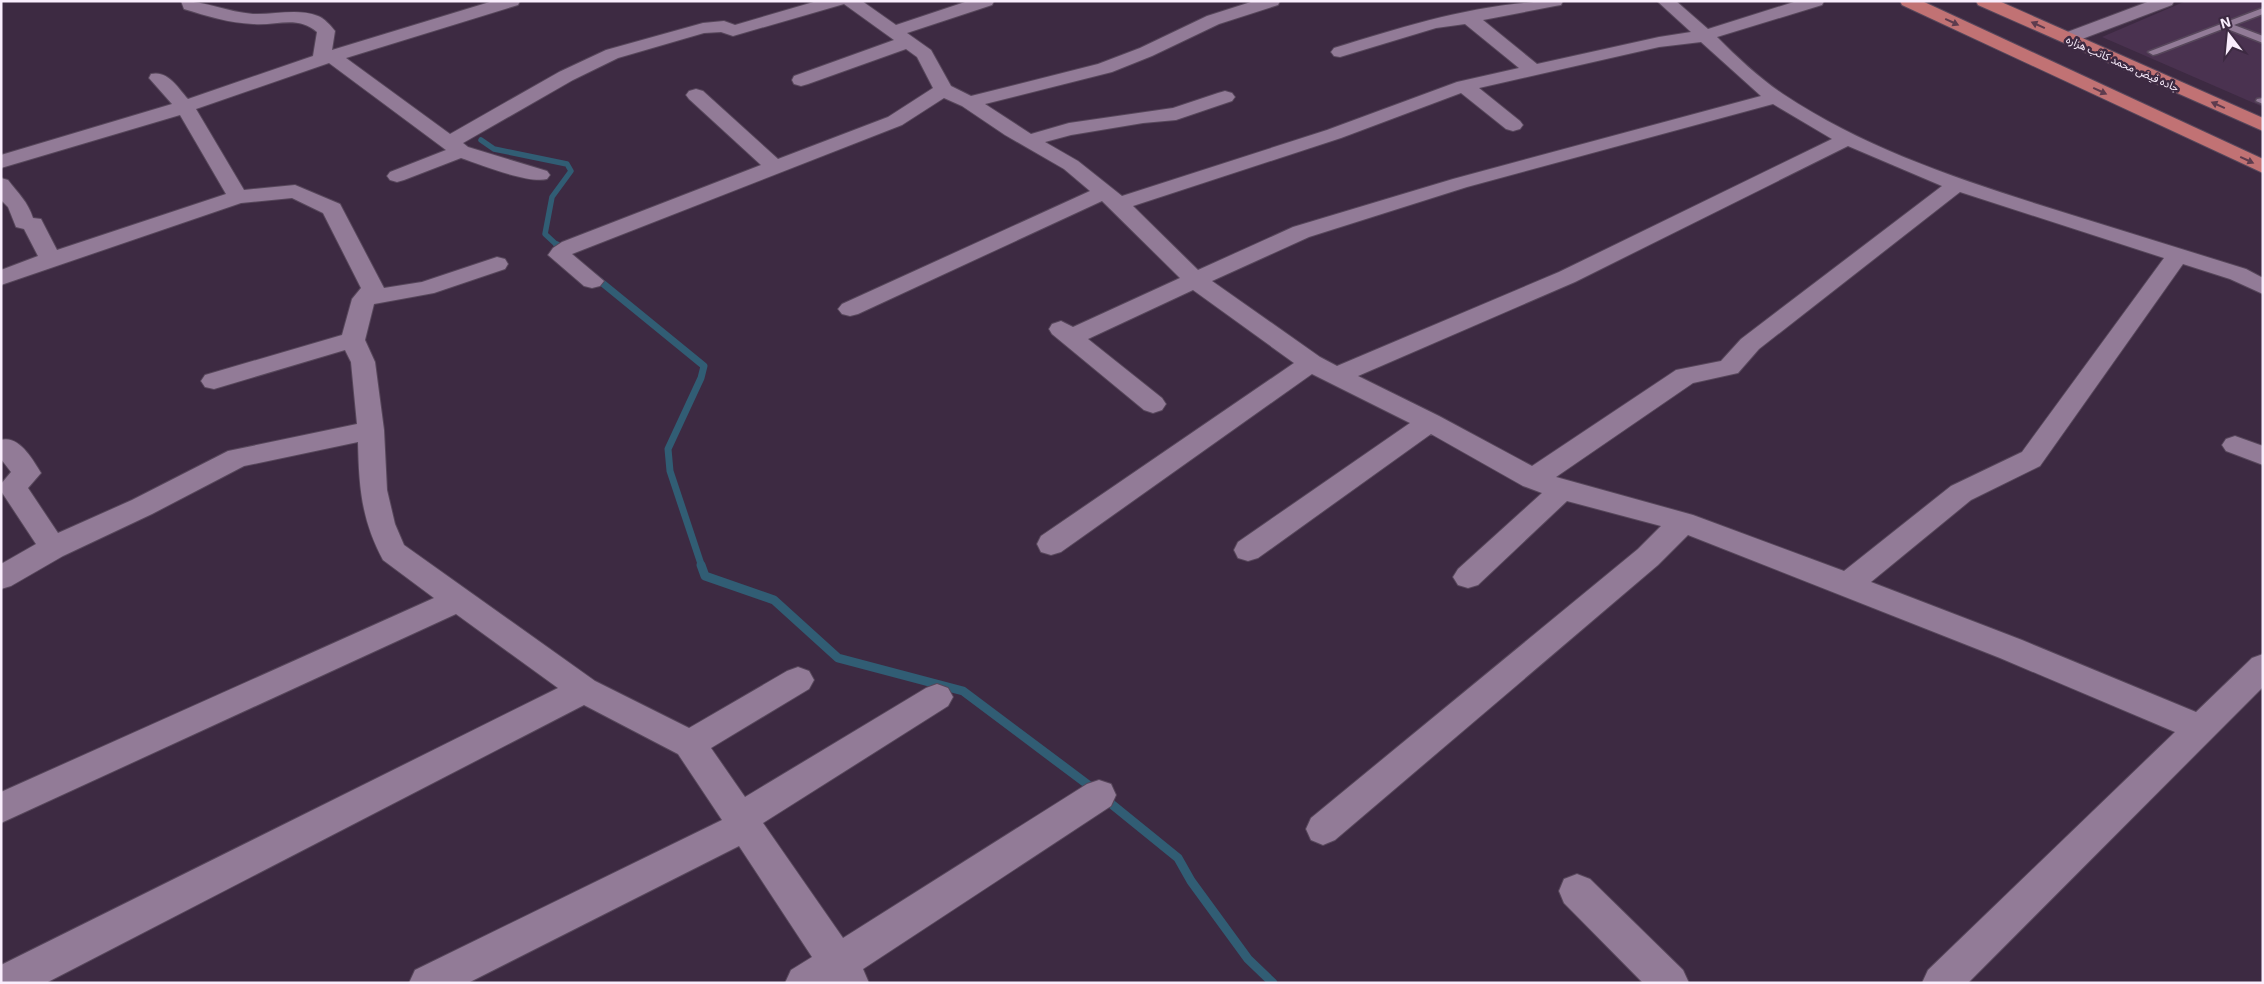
<svg xmlns="http://www.w3.org/2000/svg" width="2264" height="984" font-family="'Exo 2','Noto Sans Arabic',sans-serif">
<rect width="100%" height="100%" fill="#3d2a42"/>
<path fill="#4a3250" d="M2186 1H2263V107L2102 37Z"/>
<g fill="none" stroke-linecap="round" stroke-linejoin="round">
<path stroke="#315d74" stroke-width="5.5" d="M481 140 494 149 567 164 571 171 552 197 545 234 558 246"/>
<path stroke="#315d74" stroke-width="7" d="M557 245 565 252
M595 277 704 366 701 378 668 449 670 471 702 567"/>
<path stroke="#315d74" stroke-width="9" d="M701 565 705 576 774 600 838 658 963 691 1095 790
M1104 798 1178 858 1191 881 1248 959 1273 983"/>
<g stroke="#57475b" stroke-width="3">
<path id="service" d="M2263 8V14L2234 25 2263 36V43L2225 28 2157 54 2153 55 2148 52Z
M2263 98V104L2256 101 2257 99Z"/>
</g>
<g stroke="#57475b" stroke-width="2">
<path id="minor" d="M181 1C205 1 228 12 253 14 274 15 297 8 318 16 324 18 331 26 335 31L332 50 493 1H520L518 5 346 58 450 134 559 72 606 50 703 23 724 21 735 25 817 1H862L896 25 968 1H994L992 5 907 33 931 50 951 86 971 96 1098 64 1140 48 1207 16 1254 1H1280L1278 5 1219 24 1152 56 1112 72 985 104 1031 134 1069 123 1173 108 1218 93 1225 91 1232 93 1235 97 1232 101 1176 120 1143 123 1071 135 1045 142 1078 161 1122 196 1327 130 1457 82 1519 68 1465 24 1436 28 1340 57 1334 56 1331 52 1334 48C1408 25 1485 1 1563 1L1561 5 1555 6 1483 20 1537 64 1659 37 1691 32 1657 1H1676L1708 29 1797 1H1824L1822 5 1717 37C1738 58 1759 78 1783 94 1870 152 1973 184 2072 215 2130 233 2188 251 2246 269L2263 278V294L2230 279 2183 264 2040 466 1971 500 1871 582 2022 640 2196 712 2252 658 2263 654V687L1968 983H1922L1928 970 2175 732 2000 658 1688 535 1658 565 1335 840 1323 845 1311 840 1306 829 1311 818 1638 549 1661 526 1567 501 1478 585 1468 588 1458 585 1453 577 1458 569 1542 493 1523 486 1431 434 1258 558 1248 561 1238 558 1234 550 1238 542 1410 423 1312 374 1061 552 1051 555 1041 552 1037 544 1041 536 1294 363 1193 290 1088 339 1162 398 1166 404 1162 410 1153 413 1144 410 1052 334 1049 329 1052 324 1061 321 1073 327 1180 278 1102 201 858 314 850 316 842 314 838 309 842 304 1090 191 1064 169 1005 135 962 106 944 98 902 125 572 254 604 281 600 286 592 288 584 286 548 255 553 248 562 242 761 165 689 99 686 95 689 91 696 89 703 91 778 159 888 117 933 88 917 57 906 49 808 84 801 86 794 84 792 80 794 76 894 40 844 4 733 36 721 32 704 33 618 58 573 80 463 143 468 147 547 171 550 175 547 179C529 184 481 165 461 158L404 180 397 182 390 180 387 176 390 172 446 150 329 63 196 109 244 190 295 185 340 204 384 288 422 282 497 257 505 259 508 264 505 269 434 293 374 304 365 340 375 362 384 430 387 490 395 524 404 545 595 681 689 728 787 671 798 667 809 671 814 680 809 689 711 748 745 797 926 688 937 684 948 688 953 697 948 706 763 823 843 938 1087 784 1099 780 1111 784 1116 795 1111 806 863 969 869 983H785L791 970 812 957 739 846 468 983H409L415 970 722 820 678 754 584 705 46 983H1V965L558 688 456 614 1 823V792L434 598 383 560C361 519 359 486 358 442L244 466 152 514 63 556 11 586 1 589V564L36 544 1 491V484L11 472 1 459V440C19 435 33 460 41 473L28 488 58 533 132 500 228 451 357 424 351 362 345 350 214 389 205 387 201 381 205 375 342 335 352 299 361 288 323 213 292 198 241 203 1 285V270L38 256 24 229 16 227 8 207 1 200V178L8 180C18 193 28 202 33 218L41 219 57 250 226 194 180 115 1 168V155L172 104 149 78 151 74C168 70 178 88 188 99L313 56 317 32C297 15 277 26 253 24 229 23 207 16 184 9ZM1701 42 1761 96 1453 179 1293 227 1198 270 1133 206 1341 138 1461 93 1506 129 1513 131 1520 129 1523 125 1520 121 1479 88 1659 47ZM1773 104 1832 139 1559 272 1337 366 1320 357 1212 281 1309 237 1467 187ZM1848 146 1942 186 1741 339 1721 361 1676 370 1532 466 1439 416 1358 376 1575 282ZM1960 192 2164 258 2022 452 1951 486 1844 571 1693 515 1556 477 1693 383 1738 373 1759 349Z
M2150 1H2174L2172 5 2074 42H2062L2059 38 2062 34Z
M2235 436 2263 446V465L2226 451 2222 445 2226 439Z
M1577 874 1590 879 1683 970 1689 983H1643L1564 903 1559 891 1564 879Z"/>
</g>
<g stroke="#57475b" stroke-width="2">
<path id="primary" d="M1900 1H1922L2263 159V173L1902 5Z
M1976 1H1999L2263 118V131L1978 5Z"/>
</g>
<use href="#service" fill="#927b97" fill-rule="evenodd"/>
<use href="#minor" fill="#927b97" fill-rule="evenodd"/>
<use href="#primary" fill="#c17274" fill-rule="evenodd"/>
</g>
<defs><path id="oneway-solid" d="M-6-.8H1V-3.2L6.5 0L1 3.2V.8H-6Z" transform="scale(1.25)"/></defs>
<g fill="#5e3c4e">
<use href="#oneway-solid" transform="translate(1952 22) rotate(25)"/>
<use href="#oneway-solid" transform="translate(2038 25) rotate(-156)"/>
<use href="#oneway-solid" transform="translate(2100 91) rotate(25)"/>
<use href="#oneway-solid" transform="translate(2218 105) rotate(-156)"/>
<use href="#oneway-solid" transform="translate(2247 160) rotate(25)"/>
</g>
<g text-anchor="middle" dominant-baseline="central" stroke-width="5" stroke-linejoin="round" paint-order="stroke">
<g font-size="11" fill="#faeefd" stroke="#3d2a42">
<text transform="translate(2123 63) rotate(24)">جاده فیض محمد کاتب هزاره</text>
</g>
</g>
<rect width="2264" height="984" fill="none" stroke="#faeefd" stroke-width="5"/>
<g transform="translate(2229 35) rotate(344)" stroke="#3d2a42" stroke-width="4" paint-order="stroke">
<path d="M0-4L9 19L0 12L-9 19Z" fill="#faeefd"/>
<text y="-8" font-size="14" font-weight="bold" text-anchor="middle" fill="#faeefd">N</text>
</g>
</svg>
